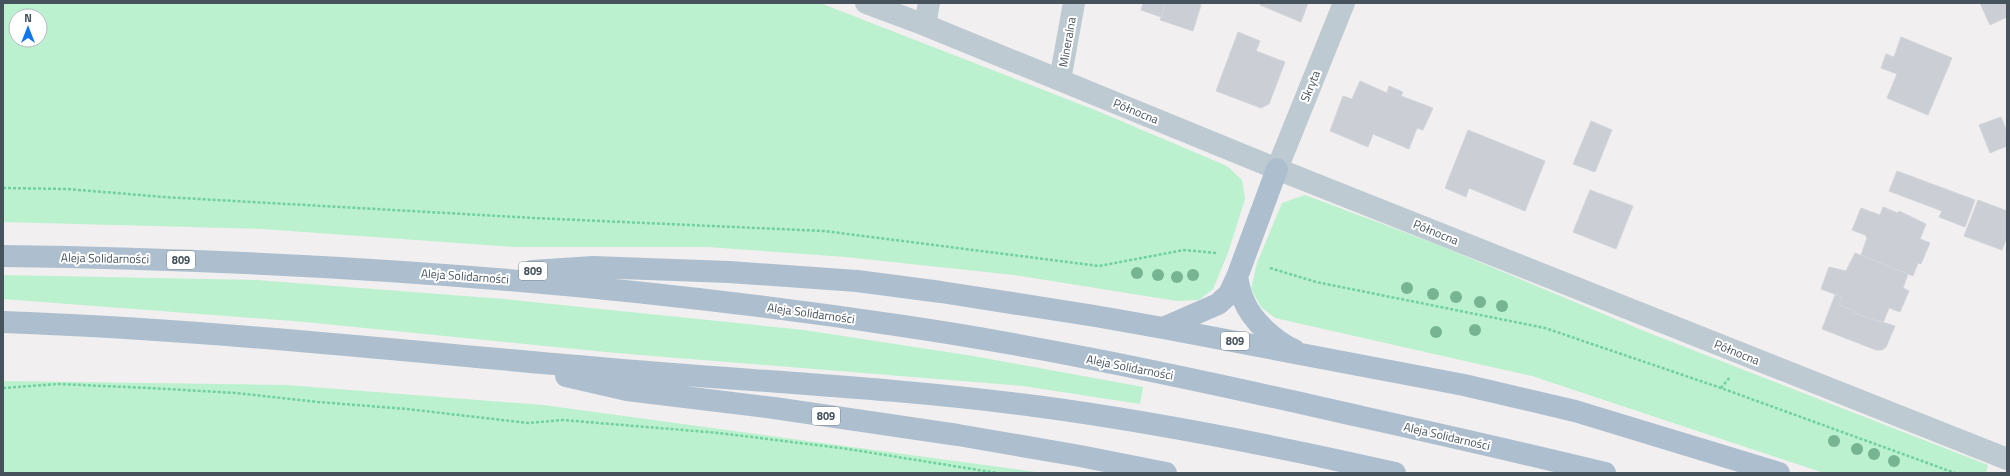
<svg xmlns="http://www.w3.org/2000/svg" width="2010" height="476" font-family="'Titillium Web',sans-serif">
<rect width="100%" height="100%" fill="#f1efef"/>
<path fill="#bbf1ce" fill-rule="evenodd" d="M3 3H820L1095 110 1227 166 1242 180 1245 199 1228 253 1213 289 1199 300 1177 301 1014 275 845 257 708 247H514L262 229 3 222ZM16 16H40V40H16Z
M1305 195 1441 246 1644 331 1988 465 1986 473H1824L1532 376 1275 318 1261 307 1251 289 1257 263 1282 203Z
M3 275 256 280 504 299 804 330 973 356 1143 387 1140 404 1023 386 616 353 305 322 3 299Z
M3 381 286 385 543 405 1043 473H3Z"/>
<path fill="#cbced4" stroke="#d2d5db" d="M1143 3H1166L1161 17 1141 10Z
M1166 3H1196L1201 5 1193 31 1160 20Z
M1261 3H1308L1301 22 1260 5Z
M1980 3H2007V17L1990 25Z
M1238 32 1260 41 1256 51 1285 62 1269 104 1261 108 1216 91Z
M1901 37 1952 58 1928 115 1887 98 1897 74 1881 68 1886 54 1894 57Z
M1360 81 1387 93 1389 86 1403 92 1401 96 1433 108 1423 130 1417 128 1409 149 1373 134 1368 147 1330 131 1343 96 1352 99Z
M2001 117 2007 132V146L1990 153 1979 125Z
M1591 121 1612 130 1595 172 1573 164Z
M1468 130 1545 161 1525 211 1469 188 1466 197 1445 188Z
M1897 171 1975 200 1965 227 1939 217 1942 211 1889 191Z
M1590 190 1633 206 1616 249 1573 232Z
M1978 200 2007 211V237L2002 250 1964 236Z
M1883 207 1898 213 1899 211 1926 224 1920 239 1930 243 1921 264 1918 263 1913 276 1861 255 1867 238 1865 235 1852 230 1861 208 1880 215Z
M1855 253 1908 274 1903 288 1909 291 1900 312 1889 308 1883 323 1853 313 1854 311 1839 305 1842 297 1821 289 1829 267 1846 271Z
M1835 295 1842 297 1839 305 1854 311 1853 313 1895 326 1886 347 1882 350H1876L1822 329Z"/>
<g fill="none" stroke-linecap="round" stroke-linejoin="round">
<path stroke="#71d19e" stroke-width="2.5" stroke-dasharray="3 2" stroke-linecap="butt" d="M3 188 67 189 164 197 534 218 824 231 1099 266 1184 250 1217 253
M1270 268 1316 282 1545 328 1721 388 1955 473
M3 388 58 384 149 388 236 393 318 402 407 409 528 423 563 420 719 433 848 449 997 473
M1721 388 1730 377"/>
<path stroke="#becad2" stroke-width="22" d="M866 3 925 25 1277 169 2007 459
M925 25 929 3
M1060 80 1074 3
M1277 169 1344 3"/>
<path stroke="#adbfcf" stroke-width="22" d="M3 256C304 260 605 281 903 326 1032 345 1160 372 1287 400 1393 424 1499 447 1605 473
M532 271 593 267 729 272 857 281 941 292 1095 316 1163 328 1464 385 1575 411 1779 473
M1237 277C1239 285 1240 294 1244 301 1252 321 1275 341 1294 350
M3 322C202 329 401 351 600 368 745 381 890 387 1035 406 1156 422 1276 446 1395 473
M1163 328 1218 304 1229 294 1237 277 1277 169
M566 376 627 390 774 408 958 435 1080 456 1166 473"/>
</g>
<g fill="#76b492">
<circle cx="1137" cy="273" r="6"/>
<circle cx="1158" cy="275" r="6"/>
<circle cx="1193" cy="275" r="6"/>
<circle cx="1177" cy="277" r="6"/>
<circle cx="1407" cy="288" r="6"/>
<circle cx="1433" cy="294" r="6"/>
<circle cx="1456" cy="297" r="6"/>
<circle cx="1480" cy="302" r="6"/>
<circle cx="1502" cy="306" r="6"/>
<circle cx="1475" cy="330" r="6"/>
<circle cx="1436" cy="332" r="6"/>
<circle cx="1834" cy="441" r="6"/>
<circle cx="1857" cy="449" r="6"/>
<circle cx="1874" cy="454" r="6"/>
<circle cx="1894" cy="461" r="6"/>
</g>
<g text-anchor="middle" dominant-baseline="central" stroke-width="4" stroke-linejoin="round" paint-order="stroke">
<g fill="#fff" stroke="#7e878e" stroke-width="1">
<rect x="167" y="251" width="28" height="18" rx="3"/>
<rect x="519" y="262" width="28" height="18" rx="3"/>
<rect x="1221" y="332" width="28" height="18" rx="3"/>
<rect x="812" y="407" width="28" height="18" rx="3"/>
</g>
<g font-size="11" font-weight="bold" fill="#46535d">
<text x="181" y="260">809</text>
<text x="533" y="271">809</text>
<text x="1235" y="341">809</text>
<text x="826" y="416">809</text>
</g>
<g font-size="12" fill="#46535d" stroke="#fff">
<text transform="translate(1067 42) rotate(-80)">Mineralna</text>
<text transform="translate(1310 86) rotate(-68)">Skryta</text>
<text transform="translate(1136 111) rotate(22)">Północna</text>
<text transform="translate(1436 232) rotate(22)">Północna</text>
<text transform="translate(105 258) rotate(1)">Aleja Solidarności</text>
<text transform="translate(465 276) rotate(4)">Aleja Solidarności</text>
<text transform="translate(811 313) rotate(8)">Aleja Solidarności</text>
<text transform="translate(1737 352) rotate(22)">Północna</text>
<text transform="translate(1130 367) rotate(11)">Aleja Solidarności</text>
<text transform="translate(1447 436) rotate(13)">Aleja Solidarności</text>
</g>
</g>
<rect width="2010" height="476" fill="none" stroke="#46535d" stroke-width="8"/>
<g transform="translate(28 28)"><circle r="19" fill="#ffffff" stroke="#b5babe"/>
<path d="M0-3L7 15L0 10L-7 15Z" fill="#0f77eb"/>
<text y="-6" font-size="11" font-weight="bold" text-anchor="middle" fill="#46535d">N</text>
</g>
</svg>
